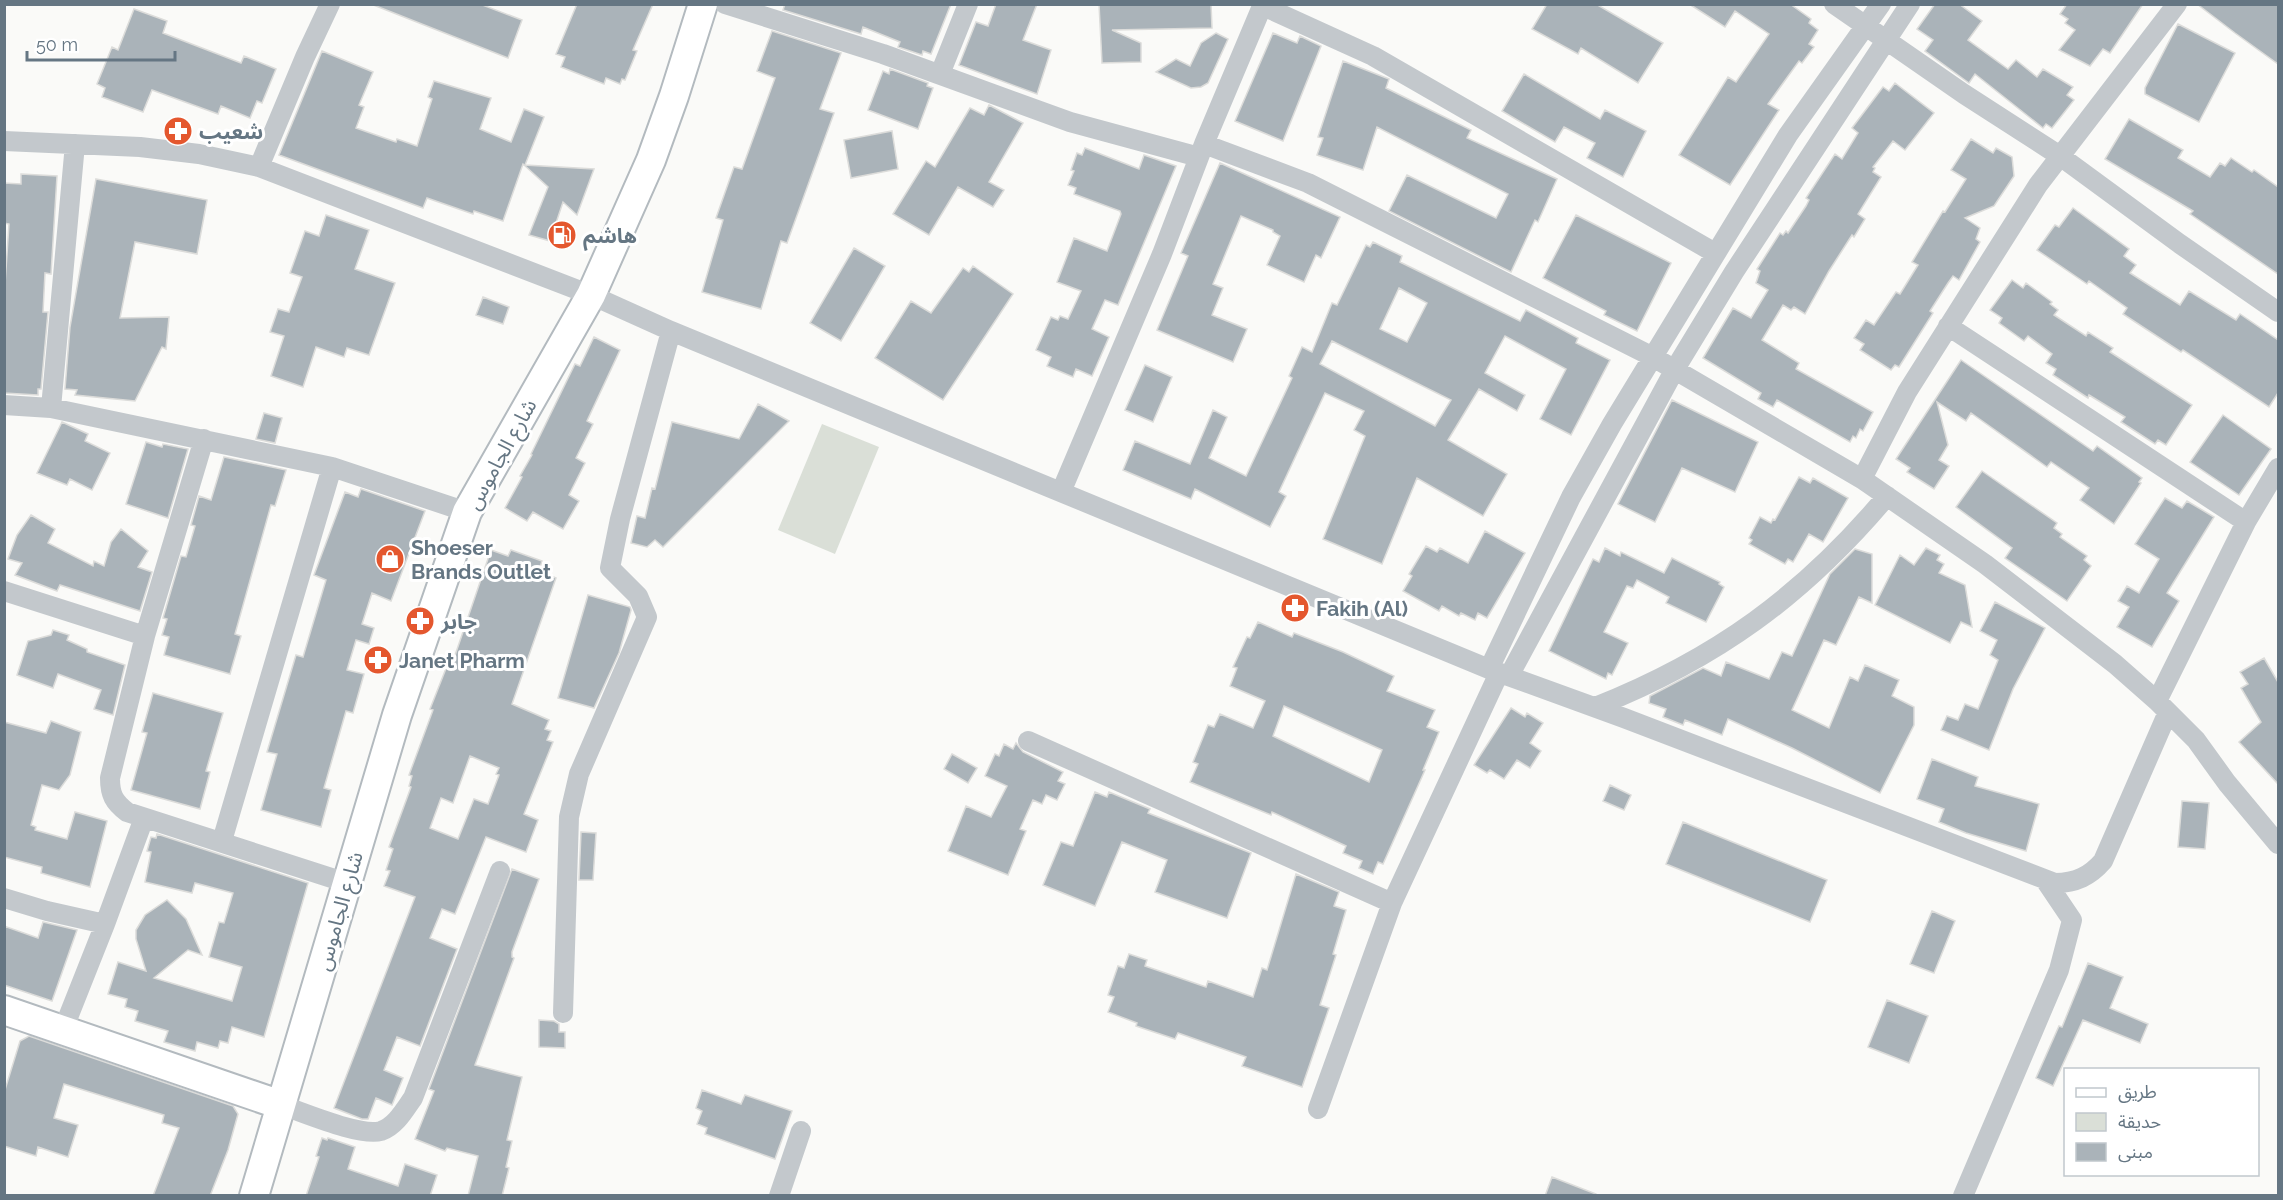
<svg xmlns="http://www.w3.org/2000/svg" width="2283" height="1200" font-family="Raleway,'Noto Sans Arabic',sans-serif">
<rect width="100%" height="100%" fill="#fafaf8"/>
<path fill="#dadfd7" d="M822 424 879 447 835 554 778 530Z"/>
<path fill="#aab3b9" stroke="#dcdcda" stroke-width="1.5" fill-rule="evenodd" d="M371 4H480L522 20 508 58Z
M577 4H653L633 50 637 51 625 80 622 79 620 84 606 78 604 84 561 67 565 57 556 54Z
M785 4H951L931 54 923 51 922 55 898 47 900 42 863 27 861 34 783 10Z
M996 4H1037L1023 40 1051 50 1037 94 959 65 976 22 988 26Z
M1099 4H1211L1212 28 1112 30 1141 43V62L1102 63Z
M1547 4H1596L1663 43 1638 83 1581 48 1578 54 1532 29Z
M1689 4H1790L1811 19 1809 23 1818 30 1809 44 1814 47 1802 63 1799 61 1768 104 1779 110 1730 185 1679 155 1728 77 1736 82 1769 34 1735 11 1725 27Z
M1935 4H1959L1982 21 1968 40 2008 69 2016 60 2037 77 2043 69 2073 87 2067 95 2074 100 2052 128 2046 124 2043 128 1975 74 1969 83 1925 51 1933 40 1917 29Z
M2067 4H2143L2110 53 2103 49 2090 66 2059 50 2075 30 2065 23 2068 19 2060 14Z
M2197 4H2278V64L2235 33Z
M134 9 167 21 163 33 241 63 244 56 276 69 262 103 257 101 250 118 221 106 218 114 152 90 143 112 102 97 105 88 97 84 112 47 118 50Z
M2178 24 2235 53 2199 122 2145 94V88Z
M772 31 841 53 820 109 834 113 787 243 781 241 761 309 702 292 723 220 716 218 734 167 742 169 775 78 757 71Z
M1216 33 1228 39 1208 83 1201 87 1191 88 1156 72 1176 59 1190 66 1201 43Z
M1273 33 1297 43 1300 36 1321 46 1283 141 1235 121Z
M322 51 373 72 359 105 364 107 356 128 396 142 397 139 417 146 432 99 428 97 434 81 491 98 480 129 511 142 524 109 544 117 525 165 594 169 577 215 563 202 550 241 529 235 548 187 523 164 503 221 474 211 473 214 427 198 423 208 279 155Z
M1343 61 1389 79 1386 88 1471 130 1467 138 1557 179 1538 222 1535 220 1511 272 1389 211 1407 175 1496 218 1508 194 1377 127 1363 170 1317 155 1323 138 1318 137Z
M890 69 928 83 927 86 933 88 918 129 868 110 883 71 889 74Z
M1524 74 1600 119 1605 110 1646 131 1623 177 1587 158 1595 143 1564 127 1555 142 1502 111Z
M1895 83 1934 113 1905 150 1893 141 1873 167 1875 168 1873 172 1881 177 1858 214 1865 219 1854 237 1852 235 1829 271 1805 314 1794 307 1791 310 1783 305 1762 340 1799 363 1796 369 1873 412 1863 431 1860 429 1856 438 1853 436 1850 442 1777 400 1773 407 1758 399 1761 393 1703 358 1733 308 1751 318 1768 290 1756 283 1760 271 1757 269 1780 233 1783 235 1786 231 1788 233 1806 206 1809 200 1806 198 1835 154 1842 159 1858 133 1852 128 1883 87 1889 91Z
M989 105 1023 123 989 182 1004 190 993 207 958 187 929 235 893 214 926 161 935 167 970 108 984 115Z
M2129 119 2183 150 2178 158 2210 177 2220 163 2225 166 2231 158 2252 172 2254 170 2278 187V274L2190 214 2193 211 2105 159Z
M892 131 898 169 851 178 844 140Z
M1971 139 1993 153 1996 148 2012 157 2014 176 1994 206 1965 218 1980 228 1976 239 1980 242 1959 280 1953 276 1948 283 1930 311 1933 313 1899 367 1895 365 1891 370 1860 350 1864 344 1854 338 1866 320 1874 325 1896 292 1900 294 1918 265 1912 262 1943 211 1945 212 1966 179 1951 170Z
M1085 148 1139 169 1144 155 1176 166 1118 305 1105 300 1092 329 1109 337 1092 376 1076 369 1073 377 1047 366 1051 357 1036 350 1051 317 1058 320 1060 316 1068 319 1081 291 1057 282 1074 238 1107 251 1121 214 1120 211 1074 194 1076 188 1068 185 1074 171 1071 170 1077 153 1082 155Z
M1220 163 1340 217 1321 258 1316 255 1304 282 1267 265 1280 236 1273 232V230L1241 216 1213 284 1223 288 1212 315 1247 329 1233 362 1157 330 1188 256 1181 253Z
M21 174 57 176 51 274 45 273 43 312H48L41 389H38V395L4 393V299L9 224 4 223V183L21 184Z
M96 179 207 200 197 254 135 242 120 318 169 317 166 349 162 347 135 401 75 395 77 390 65 389 70 327Z
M2073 208 2129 249 2124 256 2136 265 2130 273 2180 305 2189 291 2236 320 2240 314 2278 340V393L2269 407 2183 350 2181 352 2123 314 2127 308 2089 281 2087 284 2037 250 2055 225 2059 227Z
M326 215 369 230 355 269 395 283 369 355 347 348 344 357 316 347 303 387 271 376 284 336 270 332 278 309 289 312 302 277 290 273 305 231 319 236Z
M1576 215 1671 263 1637 331 1604 315 1606 311 1543 278Z
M1373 242 1402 256 1400 262 1520 321 1526 310 1578 338 1576 343 1610 360 1571 435 1540 419 1566 369 1505 336 1485 373 1525 395 1517 411 1479 389 1448 440 1507 474 1483 516 1417 478 1382 564 1323 539 1365 436 1354 430 1364 411 1325 393 1279 492 1286 496 1270 527 1195 489 1191 499 1123 470 1135 441 1190 464 1213 410 1227 417 1209 458 1246 476 1292 378 1289 376 1302 347 1312 352 1332 303 1337 305 1366 245 1370 247ZM1399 288 1427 303 1407 342 1380 329ZM1332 341 1451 400 1435 426 1320 364Z
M854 248 885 266 841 341 810 323Z
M973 266 1013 294 943 400 875 358 911 301 931 313 963 268 969 272Z
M2012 280 2023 288 2026 283 2052 302 2050 304 2058 310 2054 315 2086 336 2088 332 2113 348 2110 352 2192 405 2166 445 2158 440 2155 444 2121 422 2125 417 2089 395 2088 398 2053 375 2056 369 2046 363 2052 354 2028 336 2024 341 1999 323 2002 318 1990 310Z
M483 297 509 307 503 324 476 315Z
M594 337 620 350 587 421 593 424 576 458 585 463 569 495 579 501 563 529 533 512 527 521 505 508 522 477 520 476 532 455 531 454 575 364 580 366Z
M1961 360 2093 451 2097 446 2142 478 2139 482 2141 483 2114 524 2080 500 2089 488 2051 462 2047 467 1971 413 1966 421 1937 402 1948 445 1939 460 1949 466 1934 489 1907 472 1910 468 1896 459Z
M1145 365 1172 377 1153 422 1125 410Z
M1672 400 1758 442 1735 492 1682 468 1655 522 1618 504Z
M758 404 789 421 663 547 655 540 647 547 631 543 637 516 645 518 652 488 655 489 672 422 739 439Z
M264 413 282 418 275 443 256 439Z
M2223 415 2271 449 2239 495 2190 462Z
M62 422 88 434 85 441 110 453 92 490 70 479 67 485 37 473Z
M146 442 162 447 163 444 188 449 168 518 126 504Z
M224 457 286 470 275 506 271 505 235 634 241 636 230 674 164 655 169 637 162 635 167 619 163 618 181 556 186 557 195 526 191 525 199 496 211 500Z
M1982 471 2057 523 2054 528 2062 534 2060 537 2087 556 2084 560 2091 566 2067 601 2005 558 2012 548 1956 507Z
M1799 477 1810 483 1813 478 1848 498 1823 542 1809 534 1793 562 1788 559 1785 564 1749 544 1752 540 1749 538 1760 517 1771 523 1773 519 1775 520Z
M361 489 425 511 391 601 372 593 362 624 374 628 369 644 356 640 347 670 364 674 353 713 346 711 324 788 331 790 321 827 261 810 277 754 267 752 296 655 303 657 326 580 314 575 345 492 358 497Z
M2165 498 2182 508 2187 501 2214 517 2167 593 2179 601 2152 647 2117 627 2129 607 2118 601 2127 586 2139 593 2159 559 2135 544Z
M31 515 55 529 48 543 93 566 94 561 104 566 111 542 121 529 148 551 138 567 152 572 140 611 60 585 57 591 15 575 22 563 8 559 17 535Z
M1485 531 1525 553 1487 618 1478 613 1475 620 1461 613 1459 616 1442 606 1439 611 1403 591 1412 576 1409 574 1426 546 1437 552 1440 548 1468 563Z
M1605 548 1620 556 1621 552 1664 573 1672 558 1720 582 1719 584 1724 587 1706 622 1666 603 1669 597 1637 580 1633 588 1627 586 1604 632 1628 643 1612 675 1608 673 1606 679 1549 651 1593 559 1599 562Z
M1926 548 1940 555 1937 560 1944 564 1939 573 1965 585 1972 627 1961 622 1950 643 1875 605 1900 555 1914 565Z
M1855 549 1872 554V603L1859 597 1836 645 1824 640 1792 710 1829 728 1850 677 1858 681 1865 665 1899 680 1892 696 1914 707V725L1880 793 1792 748 1728 719 1722 735 1685 720 1683 725 1663 717 1666 709 1649 703 1650 696 1703 668 1721 676 1726 662 1769 679 1782 652 1792 656 1830 574Z
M491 550 508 556 511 550 542 561 540 568 547 570 546 574 556 578 512 704 549 720 545 729 551 731 547 740 553 742 524 814 538 820 526 852 486 837 455 914 442 909 430 938 457 949 420 1046 397 1037 384 1070 403 1078 392 1105 376 1098 368 1119H362L334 1108 415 897 384 886 390 871 386 870 393 849 389 847 411 787 409 786 412 776 409 775 433 710 430 709 447 666 451 667ZM470 756 499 768 496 774 499 775 488 804 474 799 458 839 430 828 441 798 453 803Z
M588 595 630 607 631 610 619 653 594 708 558 698Z
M1995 602 2045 628 2013 689 1989 750 1941 730 1947 716 1958 720 1965 704 1978 709 1998 660 1990 655 1997 640 1980 631Z
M1258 622 1292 637 1294 633 1343 652 1394 676 1387 691 1435 710 1427 727 1439 732 1423 770H1425L1383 864 1378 862 1373 874 1359 868 1362 861 1343 853 1346 846 1272 812 1271 815 1190 782 1198 764 1193 762 1208 725 1214 727 1220 714 1253 728 1265 701 1230 686 1237 668 1233 667 1247 637 1250 638ZM1284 706 1382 750 1369 782 1273 736Z
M53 630 69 635 67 640 87 649V652L125 665 113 715 94 709 101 690 58 674 53 688 17 675 28 641 51 635Z
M2264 658 2278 682V784L2239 742 2261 722 2241 688 2248 684 2240 672Z
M153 693 223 713 206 771 210 772 200 809 131 790 147 733 142 732Z
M1511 708 1525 717 1527 713 1543 723 1530 743 1541 751 1530 768 1517 760 1504 779 1490 770 1487 773 1474 765Z
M51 721 81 732 70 775 59 790 42 785 31 825 36 827 35 830 67 839 75 812 107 821 90 887 41 873 42 867 4 857V722L46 733Z
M1016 743 1023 752 1063 772 1058 781 1065 784 1057 800 1046 795 1042 804 1033 800 1020 829 1026 831 1008 875 948 851 966 806 991 817 1007 786 985 776 995 754 999 756 1004 744 1013 749Z
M952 754 977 768 968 783 944 769Z
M1932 759 1978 777 1975 786 2039 804 2026 851 1966 833 1939 822 1944 809 1917 799Z
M1610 785 1631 795 1624 810 1603 801Z
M1095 792 1107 797 1109 792 1150 809 1148 813 1251 853 1227 918 1155 892 1167 860 1122 842 1095 906 1043 885 1061 842 1073 846Z
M2182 801 2209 803 2205 849 2178 847Z
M1683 822 1827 880 1810 922 1666 864Z
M581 832 596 833 593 880H579Z
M157 834 308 883 264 1037 232 1027 228 1043 220 1041 218 1048 197 1042 195 1051 164 1042 168 1031 135 1021 138 1011 125 1007 127 999 108 994 118 962 146 971 136 939V930L145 915 167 900 186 919 202 955 188 950 154 978 232 1001 242 967 209 957 219 922 224 923 233 893 195 883 192 893 145 882 151 852 147 851 151 837 156 838Z
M512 869 539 879 512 952V957L514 958 475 1065 522 1077 507 1140 512 1141 506 1167 509 1168 502 1196H468L478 1156 447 1148 445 1151 415 1139 434 1091 429 1089Z
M1296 874 1339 892 1334 906 1346 910 1333 954 1336 955 1320 1005 1329 1008 1302 1087 1242 1066 1246 1057 1178 1033 1175 1039 1136 1026 1137 1023 1108 1012 1114 997 1108 995 1118 966 1124 968 1129 954 1147 960 1145 966 1206 987 1208 981 1253 997 1262 968 1267 970Z
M1932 911 1955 921 1934 973 1910 964Z
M43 922 77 930 52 1001 4 985V926L38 938Z
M2088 963 2123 977 2110 1008 2148 1024 2140 1043 2083 1020 2053 1086 2036 1078 2059 1026 2062 1027Z
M1887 1000 1928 1016 1909 1063 1868 1047Z
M539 1020 554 1021 559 1024V1032H565V1048L539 1047Z
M29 1036 233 1106 238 1114 228 1150 210 1196H153L179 1128 162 1123 164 1115 64 1084 54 1118 78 1125 68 1157 38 1147 36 1156 4 1146V1093L20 1041Z
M702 1090 741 1104 745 1095 792 1111 775 1159 705 1134 707 1128 697 1124 702 1111 696 1108Z
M322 1138 327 1140 328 1138 355 1147 348 1169 398 1186 405 1164 437 1175 430 1196H306L319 1157 316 1156Z
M1552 1177 1596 1194V1196H1545Z"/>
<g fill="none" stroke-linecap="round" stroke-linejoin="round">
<g stroke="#b3babf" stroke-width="32">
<path id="secondary" d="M4 1010 281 1105
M254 1196 397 715 467 512 591 295 651 160 674 96 703 4"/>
</g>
<path stroke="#c3c8cc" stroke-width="20" d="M725 4 883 54 1070 122 1199 157
M1834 4 1964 94 2060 156 2180 244 2278 312
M1263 6 1373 56 1715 253
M940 74 968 4
M4 141 140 147 199 154 259 167 591 295 671 331 1489 669 1624 718 2055 883C2076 883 2090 876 2103 861L2168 712
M1204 144 1308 183 1653 357 1862 479 1985 564 2115 664 2157 701 2196 740 2227 783 2278 844
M259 167 305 57 330 4
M1948 326 2246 522
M4 405 51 408 332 467 467 512
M51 408 75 144
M204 439 145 636 110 778C110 795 114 802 127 812L347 883
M1862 479 1907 392 2038 185 2177 4
M1061 492 1162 254 1204 144 1263 4
M4 591 145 636
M1489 669 1571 497 1612 424 1788 135 1881 4
M1509 676 1675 369 1734 272 1910 4
M2157 701 2246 522 2278 468
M1595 707C1716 659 1803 596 1887 496
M1028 741 1392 903
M222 841 332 467
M4 898 47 911 105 924
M563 1013 569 817 579 774 647 617 638 596 610 568 620 519 671 331
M63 1030 105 924 144 818
M281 1105C303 1112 360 1137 381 1131 396 1126 405 1109 413 1098L500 871
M1318 1109 1392 903 1499 673
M779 1196 801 1131
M1963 1196 2059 970 2072 920 2045 880"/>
<use href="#secondary" stroke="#fff" stroke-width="28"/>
</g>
<defs>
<g id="pharmacy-disc" transform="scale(1.5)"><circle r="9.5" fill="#e4572e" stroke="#fff"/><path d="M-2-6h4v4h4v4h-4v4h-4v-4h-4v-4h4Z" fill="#fff"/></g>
<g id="fuel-disc" transform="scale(1.5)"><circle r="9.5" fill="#e4572e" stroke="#fff"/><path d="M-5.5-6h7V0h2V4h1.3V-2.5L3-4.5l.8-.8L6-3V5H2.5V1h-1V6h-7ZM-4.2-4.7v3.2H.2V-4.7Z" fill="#fff"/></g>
<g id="shop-disc" transform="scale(1.5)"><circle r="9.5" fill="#e4572e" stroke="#fff"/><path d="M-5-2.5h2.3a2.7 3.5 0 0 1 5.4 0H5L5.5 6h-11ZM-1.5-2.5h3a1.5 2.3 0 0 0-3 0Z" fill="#fff"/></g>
</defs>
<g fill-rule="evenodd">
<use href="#pharmacy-disc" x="178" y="131"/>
<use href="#fuel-disc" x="562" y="235"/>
<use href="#shop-disc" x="390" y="559"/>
<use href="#pharmacy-disc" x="1295" y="608"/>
<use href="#pharmacy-disc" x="420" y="621"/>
<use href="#pharmacy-disc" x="378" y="660"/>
</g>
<g text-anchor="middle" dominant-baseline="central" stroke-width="6" stroke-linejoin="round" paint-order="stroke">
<g font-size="21" font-weight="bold" fill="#657683" stroke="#fff" text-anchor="start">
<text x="199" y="131">شعيب</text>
<text x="583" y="235">هاشم</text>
<text x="411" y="547">Shoeser<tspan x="411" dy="24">Brands Outlet</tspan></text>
<text x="1316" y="608">Fakih (Al)</text>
<text x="441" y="621">جابر</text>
<text x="399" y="660">Janet Pharm</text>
</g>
<g font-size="21" fill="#657683" stroke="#fff">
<text transform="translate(501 454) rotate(-61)">شارع الجاموس</text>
<text transform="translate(339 911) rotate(-74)">شارع الجاموس</text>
</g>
</g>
<rect width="2283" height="1200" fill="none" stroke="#657683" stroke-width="12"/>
<rect x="2064" y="1068" width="195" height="108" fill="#ffffff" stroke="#c1c8cd" stroke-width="1.5"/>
<rect x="2076" y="1088" width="30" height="9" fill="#ffffff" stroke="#c1c8cd" stroke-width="1.5"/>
<text x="2118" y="1098" font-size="18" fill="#657683">طريق</text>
<rect x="2076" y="1113" width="30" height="18" fill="#dadfd7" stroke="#c1c8cd" stroke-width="1.5"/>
<text x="2118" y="1128" font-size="18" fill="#657683">حديقة</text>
<rect x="2076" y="1143" width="30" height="18" fill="#aab3b9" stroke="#c1c8cd" stroke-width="1.5"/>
<text x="2118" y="1158" font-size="18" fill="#657683">مبنى</text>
<path d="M27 51v9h148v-9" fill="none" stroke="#657683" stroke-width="3"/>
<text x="36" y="51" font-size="18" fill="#657683" stroke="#ffffff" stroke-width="4.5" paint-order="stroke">50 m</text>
</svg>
